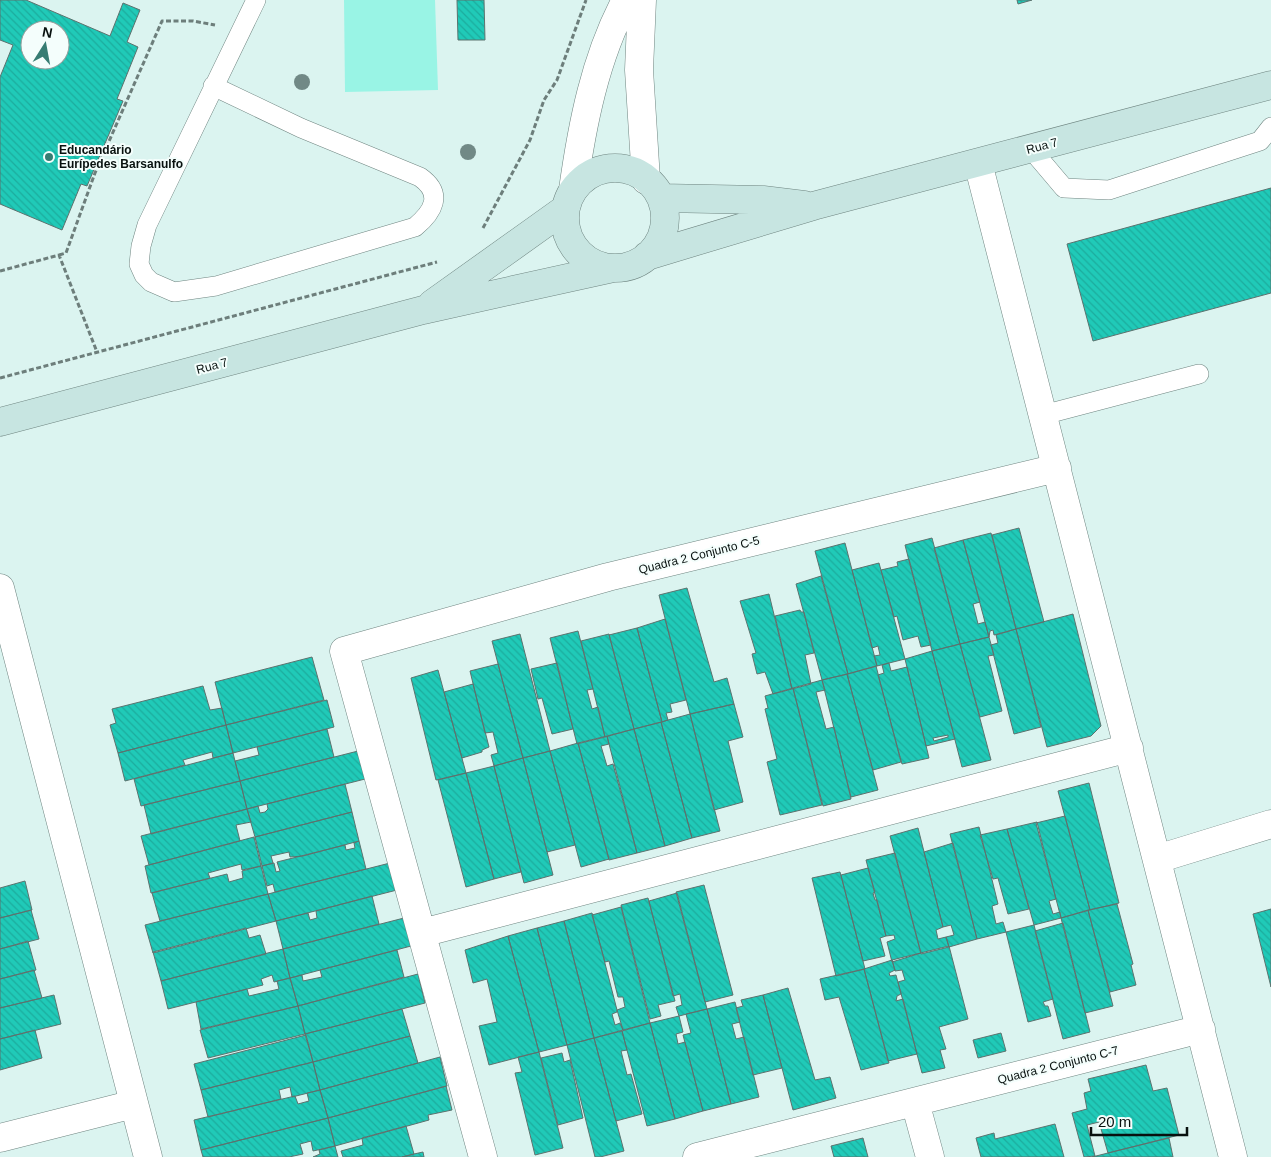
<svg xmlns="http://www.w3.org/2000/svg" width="1271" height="1157" font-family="Helvetica,sans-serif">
<defs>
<pattern id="building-back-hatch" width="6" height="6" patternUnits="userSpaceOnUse" patternTransform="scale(1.25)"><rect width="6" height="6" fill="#20cab8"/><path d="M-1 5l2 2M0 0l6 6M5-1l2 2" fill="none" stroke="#1cac9d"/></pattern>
</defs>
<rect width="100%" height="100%" fill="#dbf4f0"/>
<path fill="#99f4e5" d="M344 0H435L438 90 345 92Z"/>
<path fill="url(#building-back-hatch)" stroke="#5c726e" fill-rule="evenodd" d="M0 0H26L110 36 123 3 140 10 127 42 138 47 117 99 123 101 87 186 81 184 62 230 0 204V77L13 45 0 40ZM30 30H60V60H30Z
M457 0H484L485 40H458Z
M1017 0H1032L1018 4Z
M1271 188V293L1093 341 1067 244Z
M1019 528 1044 622 1016 629 992 535Z
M991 533 1016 629 994 635 993 630 990 631 989 637 963 540Z
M932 538 960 644 932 651 905 545Z
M963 540 980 602 973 604 978 624 985 622 989 637 960 644 934 548Z
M845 543 877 666 848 674 815 551Z
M909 559 931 645 921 647 918 636 903 640 897 616 894 617 881 570 898 566 897 562Z
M879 563 905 659 877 666 874 656 880 655 878 646 872 648 852 570Z
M821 576 848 674 822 680 796 584Z
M687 588 714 682 727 678 734 704 690 714 659 595Z
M769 594 792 689 773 694 765 672 757 674 752 654 756 653 740 601Z
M800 610 801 612H804L814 653 805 655 811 684 792 689 775 616Z
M1073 614 1101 726 1091 736 1047 747 1016 629Z
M665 619 686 700 670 704 672 712 666 713 668 720 662 722 637 628Z
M637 628 662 722 634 729 609 635Z
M1016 629 1041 727 1014 734 991 645 998 643 996 635Z
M578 631 593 689 587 690 592 709 598 707 605 737 577 744 550 638Z
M520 634 550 751 523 758 492 641Z
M609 634 634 729 605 737 581 641Z
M989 637 994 655 988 656 1002 711 980 717 960 644Z
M960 644 991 760 962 767 932 651Z
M932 651 955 739 926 746 905 659ZM948 735V737L934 741 933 738Z
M312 657 324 700 226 725 215 682Z
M557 663 573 729 552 734 542 698 538 699 531 669Z
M889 663 891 671 907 667 929 758 902 764 878 675 884 673 882 665Z
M498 664 523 758 494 766 491 755 498 753 493 732 485 733 470 671Z
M876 666 901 762 873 770 847 674Z
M438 670 466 773 436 780 411 678Z
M847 674 878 790 851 797 822 680Z
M822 680 825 690 816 692 826 729 834 727 851 799 823 806 793 688Z
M473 684 489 747 482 750V752L462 758 444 692Z
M203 686 210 710 222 708 226 725 118 753 110 725 116 723 112 709Z
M793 688 822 805 780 815 767 762 777 759 765 709 768 708 765 696Z
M327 700 334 727 233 753 226 725Z
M734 704 743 737 728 741 743 802 714 810 690 714Z
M690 714 720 831 692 838 661 722Z
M661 722 692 838 665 846 634 729Z
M226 725 233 753 213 758 212 752 183 760 185 765 125 781 118 753Z
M327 729 334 757 240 781 235 761 259 755 257 747Z
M634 729 665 846 637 853 607 736Z
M607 736 609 744 601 746 607 766 613 764 637 853 609 860 578 743Z
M578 743 609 859 581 867 550 751Z
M362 750 369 778 247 809 240 781Z
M550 751 575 845 547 852 523 758Z
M233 753 240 781 141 806 134 779Z
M523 758 553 875 524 883 494 766Z
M494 766 521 872 494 879 466 773Z
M466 773 494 879 466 887 438 780Z
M240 781 247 809 151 834 144 805Z
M1089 783 1119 903 1090 910 1058 791Z
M345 784 352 812 255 837 247 809 258 806 260 813 265 812 268 809 267 804Z
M247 809 251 822 236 825 240 841 149 865 141 836Z
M352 812 359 841 303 856 290 857 289 852 271 856 273 863 262 866 255 837Z
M1065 816 1090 910 1061 918 1036 823Z
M1037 822 1056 899 1049 901 1053 914 1060 912 1061 918 1034 925 1007 829Z
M979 827 998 904 992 906 996 924 1003 922 1006 932 977 939 950 834Z
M918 828 943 927 936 930 938 939 946 937 949 947 921 954 890 836Z
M1007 829 1029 909 1008 914 998 878 993 879 980 835Z
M254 837 261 866 242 870 241 864 208 873 210 878 151 893 145 866Z
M359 841 366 869 275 892 273 884 267 886 262 866 274 863 276 872 280 871 277 862 345 845 346 850 355 848 354 843Z
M953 843 977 939 949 947 946 937 954 935 951 925 943 927 924 852Z
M895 853 921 953 892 962 887 942 895 939 894 935 886 936 866 860Z
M390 863 397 890 276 921 268 894Z
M261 866 268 894 160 921 152 893 227 874 229 882 243 878 242 871Z
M868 868 875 892 873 893 875 900H877L886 936 880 938 885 956 863 961 841 875Z
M840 872 865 969 836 976 812 878Z
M25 881 32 910 0 918V888Z
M704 885 733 995 705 1002 676 892Z
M677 893 707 1009 679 1016 676 1007 682 1005 680 994 673 996 649 901Z
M268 894 276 921 153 953 145 925Z
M372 896 379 924 283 949 276 921 308 913 310 920 317 918 316 911Z
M648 898 675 1001 658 1005 661 1016 650 1019 621 905Z
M1117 904 1133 964 1131 965 1136 985 1110 992 1088 910Z
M621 907 650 1023 623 1030 617 1010 625 1007 623 997H618L609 961 605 962 592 915Z
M1271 909V987L1253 914Z
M31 910 39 939 0 949V918Z
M1088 910 1113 1006 1085 1013 1061 918Z
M592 913 617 1010V1012L612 1014 615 1025 620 1023 623 1030 594 1038 564 921Z
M404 918 411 946 290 978 283 949Z
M564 921 594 1038 567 1045 537 928Z
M1063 923 1090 1032 1063 1039 1035 931Z
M1034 925 1053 999 1043 1002 1045 1006H1048L1051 1016 1028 1022 1006 932Z
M246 928 249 938 260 935 266 954 161 981 153 952Z
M537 928 567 1045 539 1052 508 936Z
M508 936 539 1052 489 1065 479 1026 497 1022 487 979 473 983 465 950Z
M28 941 36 970 0 979V949Z
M949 946 968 1019 939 1027 946 1049 940 1050 945 1068 922 1073 898 982 905 980 902 970 895 971 892 960Z
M283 949 290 978 274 982 272 975 261 979 263 985 168 1009 161 981Z
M397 950 404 977 298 1006 290 978 302 975 303 981 322 977 320 970Z
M892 960 895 970 889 973 890 976 896 975 901 994 897 996 896 1001 903 999 917 1054 888 1061 864 969Z
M864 969 889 1063 861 1070 839 997 825 1000 820 979Z
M34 970 42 998 0 1008V979Z
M418 974 425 1003 305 1034 298 1006Z
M290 978 298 1006 201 1029 196 1002 247 989 249 996 279 989 277 981Z
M788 988 815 1080 830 1077 836 1098 793 1110 763 995Z
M54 995 61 1024 0 1039V1008Z
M763 995 782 1068 753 1075 736 1008 743 1006 741 1000Z
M735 1002 740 1022 732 1024 736 1039 744 1037 759 1097 731 1104 707 1009Z
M298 1006 305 1034 208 1058 200 1030Z
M402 1009 410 1036 313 1062 305 1034Z
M707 1009 731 1104 703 1111 683 1035 691 1033 686 1014Z
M679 1016 683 1032 676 1034 678 1044 685 1042 703 1111 675 1119 650 1023Z
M650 1023 675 1119 647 1126 622 1031Z
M35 1030 42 1058 0 1070V1039Z
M622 1031 627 1050 621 1051 627 1075 631 1074 642 1114 616 1121 594 1038Z
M1001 1033 1006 1051 978 1058 973 1040Z
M306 1035 313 1062 201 1090 194 1064Z
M410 1036 418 1063 320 1090 313 1062Z
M594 1038 624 1151 600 1157H595L567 1045Z
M539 1052 563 1148 535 1155 515 1073 522 1072 518 1057Z
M562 1053 564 1062 570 1060 583 1118 558 1125 541 1058Z
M440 1057 447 1086 328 1118 320 1090Z
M313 1062 320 1090 292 1097 290 1087 279 1090 281 1099 208 1117 201 1090Z
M1146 1065 1153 1091 1167 1088 1179 1135 1108 1153 1099 1122 1087 1125 1095 1156 1084 1157 1072 1113 1087 1109 1084 1093 1091 1091 1088 1079Z
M446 1086 452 1110 428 1115 429 1120 335 1146 328 1118Z
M320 1090 328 1118 201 1150 194 1120 295 1096 298 1104 309 1101 307 1093Z
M328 1118 335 1146 313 1151 311 1141 300 1144 303 1154 289 1157H203L201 1150Z
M1055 1124 1064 1157H981L976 1138 994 1133 995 1139Z
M406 1126 414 1154 402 1157H343L341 1151 363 1145 362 1138Z
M863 1138 868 1157H834L831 1146Z
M1169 1138 1173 1157H1092L1108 1153Z
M335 1146 338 1157H313L320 1154 319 1150Z
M423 1152 424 1157H402L414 1154Z"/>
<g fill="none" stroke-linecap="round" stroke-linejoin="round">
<g stroke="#6f8581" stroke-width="20">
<path id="service" d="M213 86 301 128 420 177C444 194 433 212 415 227L216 286 174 292 151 282 144 275 139 264 141 246 147 225 256 0
M1031 149 1064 188 1109 190 1260 141 1271 127
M1043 415 1199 374"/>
</g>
<g stroke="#6f8581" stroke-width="29">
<path id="minor" d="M978 163 1233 1157
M0 588 148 1157
M1157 859 1271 824
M422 933 1129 748
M915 1102 930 1157
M0 1138 134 1104
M483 1157 344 651 608 577 1057 468
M697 1157 1201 1029"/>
</g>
<g stroke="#6f8581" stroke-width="29">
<path id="tertiary" d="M642 0 639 70 646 180
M573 190C582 125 595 58 626 0"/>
</g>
<g stroke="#6f8581" stroke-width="29">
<path id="secondary" d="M565 218a50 50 0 1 1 100 0a50 50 0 1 1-100 0Z
M661 198 763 200 804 205
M647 256 813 206 1271 85
M432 304 565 209
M0 422 423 310 613 268"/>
</g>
<path stroke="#6d7e7b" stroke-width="3" stroke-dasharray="5 2.5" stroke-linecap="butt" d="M483 228 530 140 544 100 557 80 586 0
M59 255 66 253 95 173 162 21H193L215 25
M0 271 59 255 97 352
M0 378 437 262"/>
<use href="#service" stroke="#fff" stroke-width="19"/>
<use href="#minor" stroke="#fff" stroke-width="28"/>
<use href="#tertiary" stroke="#fff" stroke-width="28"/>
<use href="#secondary" stroke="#c7e5e1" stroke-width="28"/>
</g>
<g fill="#718986">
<circle cx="302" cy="82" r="8"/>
<circle cx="468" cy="152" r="8"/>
</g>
<circle fill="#377d73" stroke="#f4fefc" stroke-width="2" cx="49" cy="157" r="5"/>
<g text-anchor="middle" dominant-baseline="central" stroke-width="4" stroke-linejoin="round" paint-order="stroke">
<g font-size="12" fill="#08110f" stroke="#f4fefc">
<text transform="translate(1042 146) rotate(-15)">Rua 7</text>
<text transform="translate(212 366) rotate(-15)">Rua 7</text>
<text transform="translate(699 555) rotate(-14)">Quadra 2 Conjunto C-5</text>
<text transform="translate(1058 1065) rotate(-14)">Quadra 2 Conjunto C-7</text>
</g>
<g font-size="12" font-weight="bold" fill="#08110f" stroke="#f4fefc" text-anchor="start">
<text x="59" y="150">Educandário<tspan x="59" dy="14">Eurípedes Barsanulfo</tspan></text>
</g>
</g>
<g transform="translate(45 45) rotate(11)"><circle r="24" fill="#f4fefc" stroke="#969f9d"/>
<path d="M0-4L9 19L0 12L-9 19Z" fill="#377d73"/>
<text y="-8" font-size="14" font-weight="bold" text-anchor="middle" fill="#08110f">N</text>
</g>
<path d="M1091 1127v8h96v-8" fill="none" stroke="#08110f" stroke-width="2.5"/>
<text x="1098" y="1127" font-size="15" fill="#08110f" stroke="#f4fefc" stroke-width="4" paint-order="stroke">20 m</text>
</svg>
